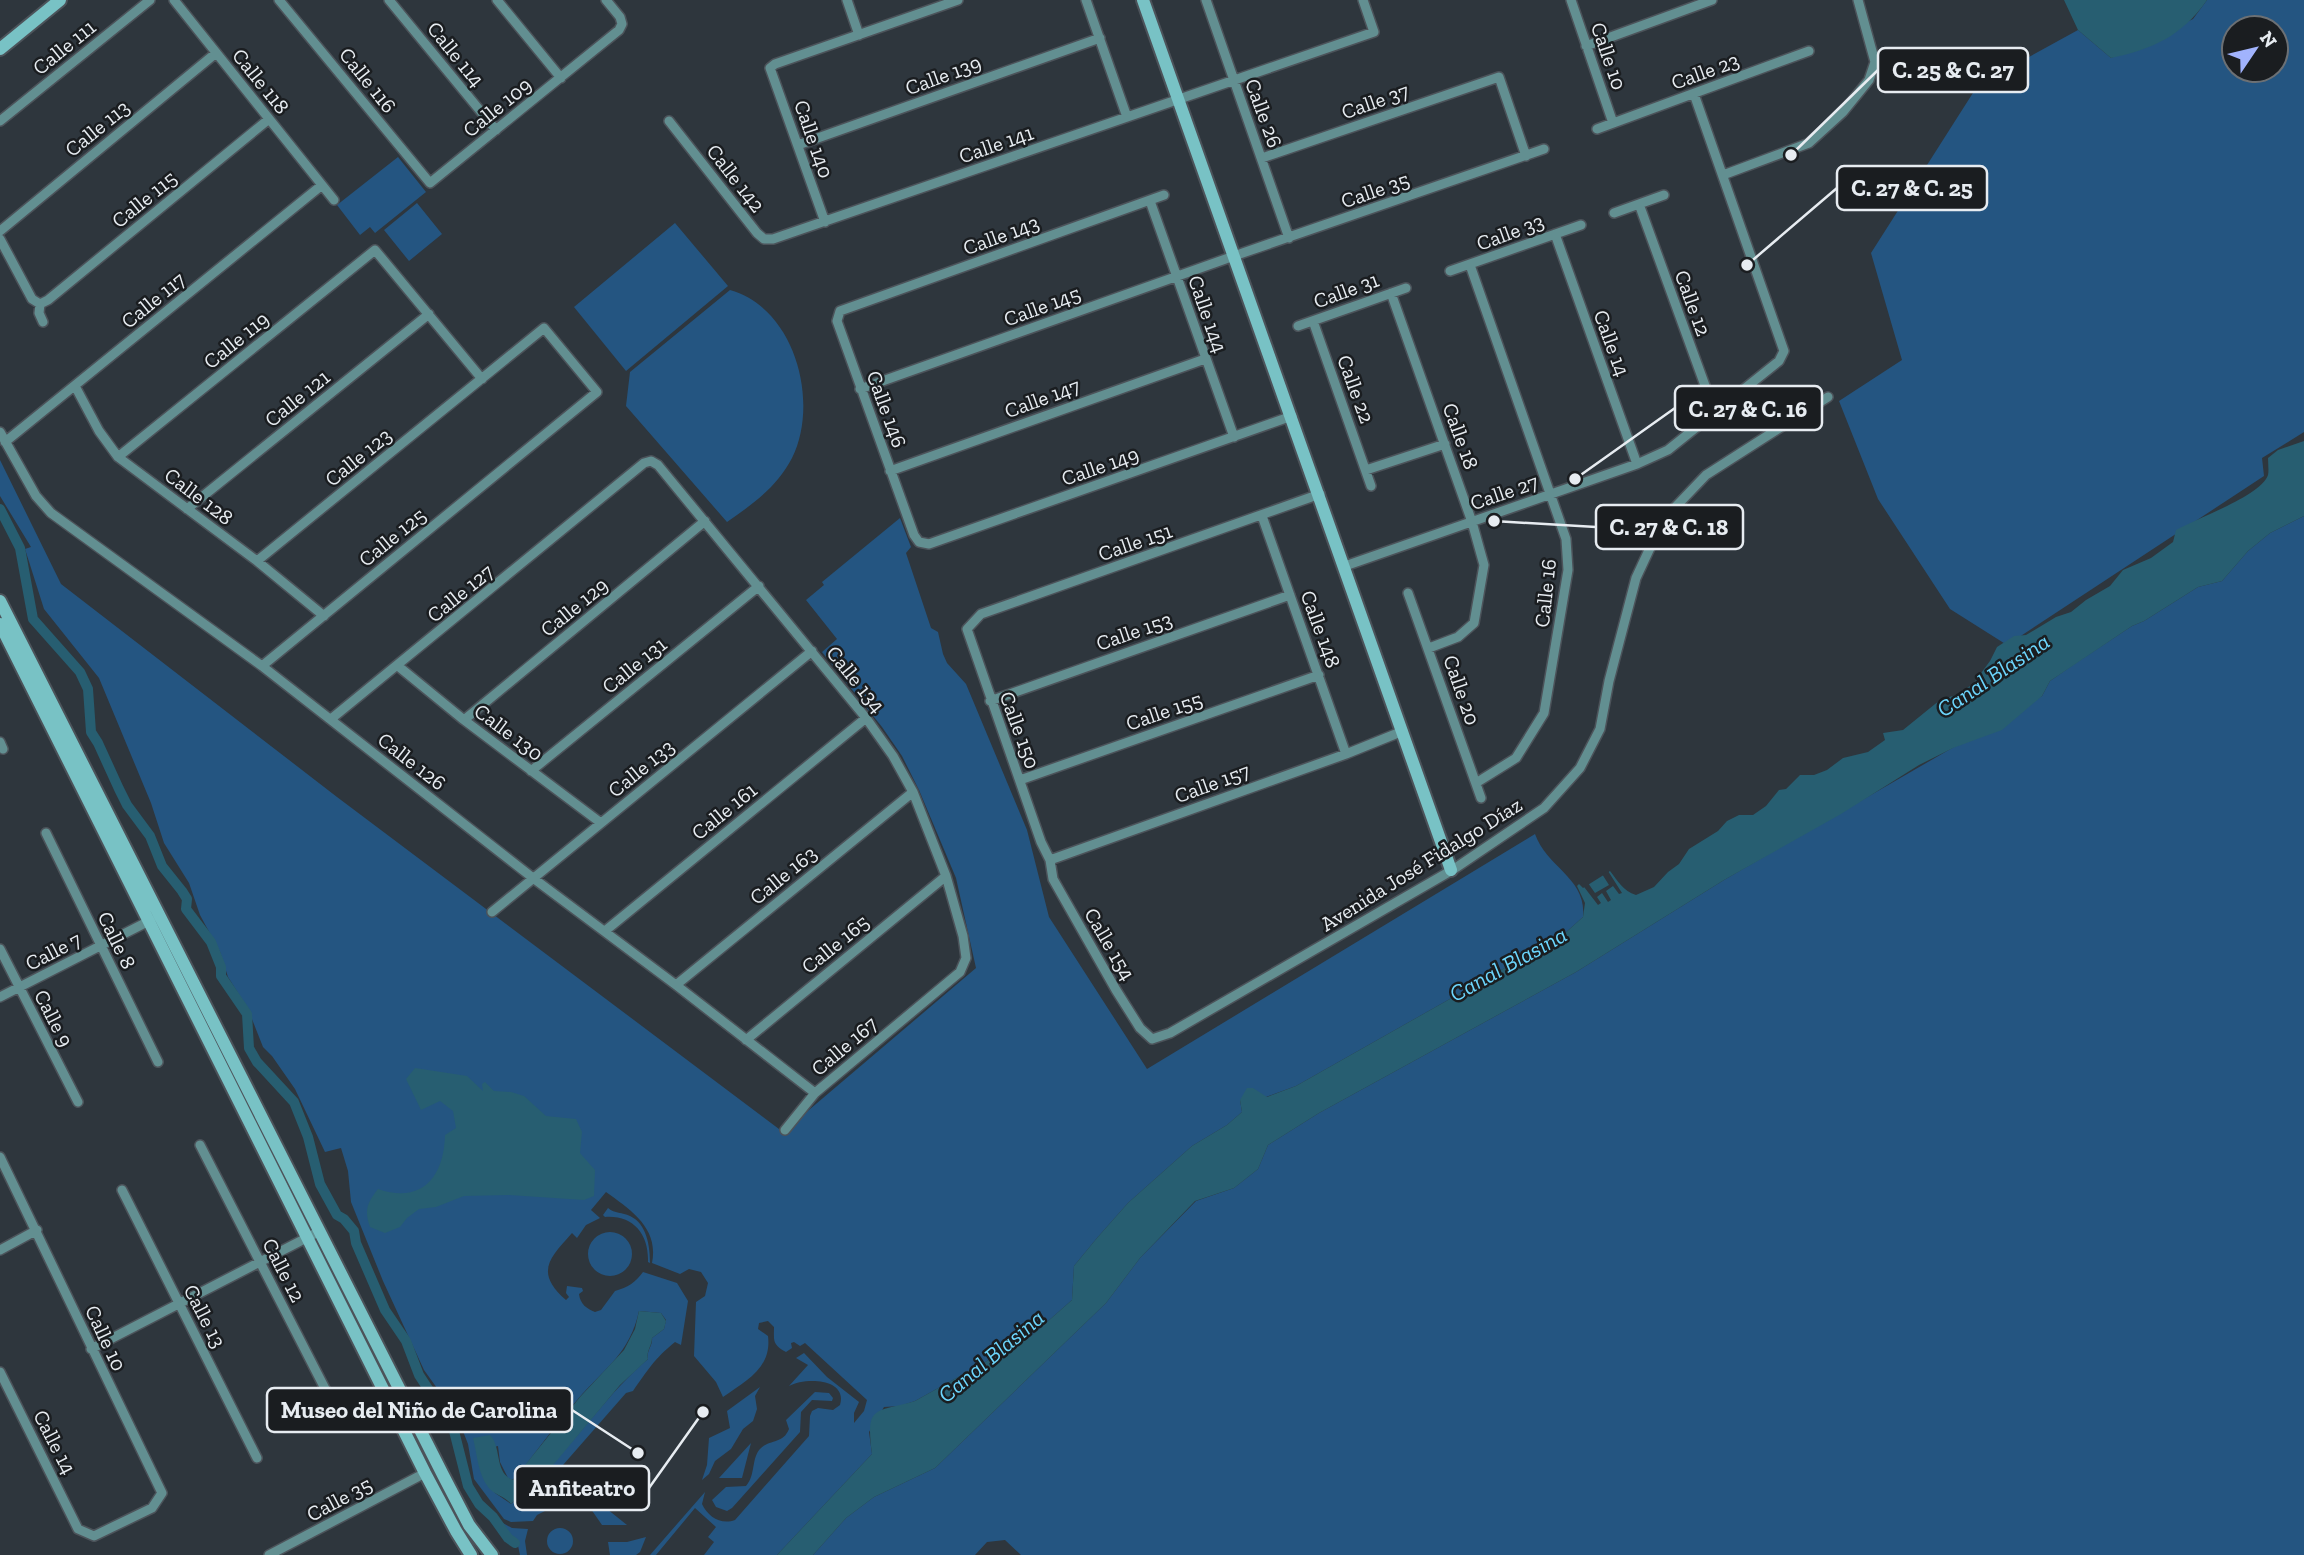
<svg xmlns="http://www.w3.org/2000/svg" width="2304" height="1555" font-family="'Zilla Slab',serif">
<rect width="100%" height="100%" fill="#2e363d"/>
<path fill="#245581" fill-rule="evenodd" d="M2207 0H2304V432L2262 458 2264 476 2007 645 1950 609 1878 499 1839 401 1902 360 1871 253 1978 85 2078 30 2111 58 2193 19ZM2234 28H2276V70H2234Z
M398 157 426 192 375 233 370 227 360 235 337 205Z
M417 203 442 234 409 261 384 230Z
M675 223 728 286 626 371 574 307Z
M730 290C795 308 820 402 792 458 777 487 753 504 727 522L626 406 630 372Z
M0 460 61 584 337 797 783 1132 976 968 956 878 919 790 902 756 882 727 822 652 837 639 806 600 824 585 822 582 900 518 911 547 906 553 931 628 938 632 943 654 947 663 966 684 1027 830 1049 917 1147 1069 1535 834C1547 868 1587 878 1583 917L1563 935 1296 1086 1266 1097 1240 1100 1242 1112 1227 1125 1192 1146 1128 1203 1097 1238 1074 1266 1072 1300 1030 1337 915 1401 900 1406 884 1407 869 1432 872 1454 777 1555H704L714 1542 708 1537 716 1527 695 1508 656 1555H650L705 1492 702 1504C708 1517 721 1525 735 1520L809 1436 810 1416 812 1411 818 1408 833 1410 840 1405C848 1378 805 1377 789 1386L808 1365 796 1358 804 1353 827 1377 859 1402 854 1413V1423L864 1411 867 1400 805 1343 800 1346 794 1342 791 1343 792 1348 786 1352C772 1344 774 1341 774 1327L768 1321 759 1323 758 1329 768 1336C772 1368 746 1381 723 1397L716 1382 694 1356 696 1302 705 1296 708 1283 701 1272 689 1269 680 1274 652 1263C659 1228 631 1210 606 1192L591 1210 600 1218 586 1225 577 1238 572 1233C550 1258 534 1272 566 1300L569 1297 566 1293 567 1286 582 1288 583 1291 579 1294C580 1304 587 1309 595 1312L601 1310 615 1291C628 1287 635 1283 643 1272L677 1283 688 1301 681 1345 675 1342C655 1358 647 1371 633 1391L626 1393 563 1465 553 1481V1507L537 1515 533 1521 511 1522 504 1519 474 1479 468 1444 457 1416 424 1370 383 1281 351 1202 348 1171 341 1148 325 1152 295 1089 272 1056 263 1047 248 1009 228 977 220 952 200 915 189 883 164 843 151 803 99 678 44 609 25 549 31 547 0 496ZM639 1311 661 1313 666 1320 664 1329 652 1338C653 1346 646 1351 648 1359 609 1392 582 1434 546 1470 535 1482 524 1495 511 1504L495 1493 478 1460V1451L498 1446 500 1462 508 1478 512 1480 518 1475C538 1449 557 1423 578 1399 605 1368 630 1353 639 1311Z
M2304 516V1555H1021L1005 1540 987 1542 975 1555H813L846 1518 874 1497 935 1468 1106 1303 1140 1258 1196 1201 1234 1188 1258 1169 1268 1145 1319 1113 1576 972 1724 880 2042 696 2050 681 2073 665 2132 626 2144 621 2198 587 2222 581 2248 551 2270 533Z
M608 1208C615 1214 622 1212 630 1216 647 1224 650 1246 650 1263L648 1262C649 1234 633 1215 605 1217L603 1215Z
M588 1254a22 22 0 1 1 44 0a22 22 0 1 1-44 0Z
M760 1387 755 1396 757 1409 753 1421 743 1429 731 1449 715 1461 709 1474 702 1480 707 1465 709 1438 730 1428 727 1411Z
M815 1392 829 1393 833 1398 832 1401 812 1400 801 1412 800 1432 732 1508 727 1511 716 1507 712 1500 726 1487 746 1486C756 1475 751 1457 761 1448 771 1439 783 1444 789 1429L786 1420Z
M751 1443 742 1478H719Z
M571 1472 581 1482 587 1493 627 1525H602L584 1499 564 1485Z
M499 1521 512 1528 528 1529 525 1541 527 1555H520L517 1541 507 1533Z
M547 1541a13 13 0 1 1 26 0a13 13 0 1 1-26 0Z
M646 1537 640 1552 636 1555H610L608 1542H627Z"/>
<path fill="#275e71" d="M2064 0H2207C2182 36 2153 49 2111 58L2078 30Z
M2304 441V516L2270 533 2248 551 2222 581 2198 587 2144 621 2132 626 2050 681 2042 696 2002 730 1953 748 1919 765 1841 814 1724 880 1576 972 1319 1113 1268 1145 1258 1169 1234 1188 1195 1201 1140 1258 1106 1303 935 1468 874 1497 846 1518 813 1555H777L872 1454C865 1403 876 1413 915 1401L1030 1337 1072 1300 1074 1266 1097 1238 1128 1203 1192 1146 1227 1125 1242 1112 1240 1100 1247 1088H1253L1267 1097 1296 1086 1563 935 1583 917 1585 903 1577 886 1579 884 1583 888 1610 871C1618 881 1623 891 1636 895L1654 887 1668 872 1679 864 1689 849 1718 831 1727 821 1739 815H1753L1766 806 1779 790 1786 789 1800 775H1814L1827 770 1843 758 1868 752 1885 740 1883 733 1903 730 1940 700 1956 695 1973 684 1990 661 1997 647 2014 636 2026 635 2056 617 2071 612 2086 600 2110 586 2123 570 2151 558 2173 542 2176 530C2195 519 2261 496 2268 475 2269 470 2268 464 2268 458L2278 450Z
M415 1068 467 1076 483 1091 482 1084 485 1082 494 1091 511 1092 524 1096 546 1116 576 1119 582 1132 580 1153 595 1170 594 1196 584 1200 509 1195 464 1196 436 1207 419 1209 407 1218 400 1227 385 1233 370 1227C364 1210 367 1203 378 1189 421 1204 444 1178 445 1135L456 1128 453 1111 440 1101 421 1110 406 1079Z
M639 1311 661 1313 666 1321 664 1329 652 1338C652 1346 646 1351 648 1359L620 1385 554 1464 511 1504C505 1496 494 1495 488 1487 478 1474 477 1454 473 1438L490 1435C502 1447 494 1473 513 1480L580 1397 624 1350 635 1329Z"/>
<path fill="#2e363d" d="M1608 871 1622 893 1619 894 1613 886 1606 891 1611 900 1608 902 1602 893 1597 897 1601 903 1598 905 1581 883H1588L1595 893 1609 885 1602 874Z"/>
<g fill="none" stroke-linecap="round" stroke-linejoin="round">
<path stroke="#275e71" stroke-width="10" d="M0 509 20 548 33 619 80 672 88 689 91 732 98 743 119 789 127 805 150 836 162 866 182 891 187 899 186 909 211 942 221 967V976L247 1014 249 1048 257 1062 294 1102 308 1137 320 1184 337 1215 344 1219 354 1231 356 1243 385 1310 406 1341 419 1375 453 1427 468 1486 479 1504 493 1517 508 1538 515 1543"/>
<g stroke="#4c535a" stroke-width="12">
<path id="street" d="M174 0 334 200
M279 0 430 183 619 30 622 24 620 17 606 0
M389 0 496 130
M497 0 561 78
M847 0 859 35
M1086 0 1127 117
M1206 0 1289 238
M1571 0 1613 123
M1586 46 1712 0
M0 121 150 0
M669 121 757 233 764 239H773L1374 32 1363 0
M1597 129 1809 51
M798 145 1100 38
M1262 158 1499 77 1526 156
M1723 175 1809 143 1843 112 1869 80 1875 62 1858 0
M1164 195 840 311 837 321 914 535 919 542 929 544 1292 416
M1150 201 1234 437
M1639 204 1715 413
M1614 213 1664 195
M825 222 770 68 775 64 958 0
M0 231 216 53
M1555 234 1637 464
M0 239 32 299 40 304 39 313 43 322
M1470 265 1566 539 1568 570 1544 713 1516 758 1476 783
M1450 271 1581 225
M1391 293 1472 522 1484 565 1474 623 1458 637 1429 648
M40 304 48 300 269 119
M1313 321 1371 486
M1298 326 1406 288
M75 386 99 431 118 457 257 561 324 616
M860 389 1234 256 1544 149
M0 432 36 496 51 513 262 666 533 878 676 985 815 1093
M5 442 322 185
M118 457 375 250 482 379
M1366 470 1445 444
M890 471 1205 359
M1320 494 981 614 967 629 1041 842 1050 860 1053 879 1116 990 1140 1028 1152 1039 1170 1033 1454 869 1544 808 1580 768 1600 729 1609 681 1636 578 1663 520 1706 475 1828 397
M187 509 429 314
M1262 516 1346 754
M257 561 544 328 597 392 262 666
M1345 566 1637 464 1668 450 1779 361 1784 351 1694 94
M1408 593 1481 798
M398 666 464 720 601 823
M990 701 1290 595
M331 719 644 463 651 461 658 465 866 718 893 756 913 792 946 876 963 936 966 958 960 972 815 1093 785 1130
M464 720 705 521
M0 742 3 749
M531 771 759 586
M1020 780 1319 675
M46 833 158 1062
M1050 860 1346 754 1403 731
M492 912 812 651
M605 931 866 718
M0 949 78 1102
M676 985 913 792
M0 997 151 920
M746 1040 946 876
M200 1145 337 1412
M0 1157 162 1493 152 1508 94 1536 78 1529 0 1372
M122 1190 257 1458
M0 1250 37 1230
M91 1349 320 1231
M269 1555 425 1473"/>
</g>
<g stroke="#4c535a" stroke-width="16">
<path id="secondary" d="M1143 0 1451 870
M0 49 60 0
M0 601 443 1475 469 1525 492 1555
M0 624 425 1473 456 1531 471 1555"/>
</g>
<use href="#street" stroke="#628f91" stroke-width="9"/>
<use href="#secondary" stroke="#78c2c5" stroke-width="12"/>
</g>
<g text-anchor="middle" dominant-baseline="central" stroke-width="5" stroke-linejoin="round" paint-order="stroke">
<g font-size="21" fill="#e7ecf1" stroke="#1a1d20">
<text transform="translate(64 47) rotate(-39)">Calle 111</text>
<text transform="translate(456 54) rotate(51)">Calle 114</text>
<text transform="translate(1609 56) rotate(71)">Calle 10</text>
<text transform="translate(1705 71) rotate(-20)">Calle 23</text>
<text transform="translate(943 75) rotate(-20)">Calle 139</text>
<text transform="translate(368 80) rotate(51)">Calle 116</text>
<text transform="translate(261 81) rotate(51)">Calle 118</text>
<text transform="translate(1375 101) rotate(-19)">Calle 37</text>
<text transform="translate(497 107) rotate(-39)">Calle 109</text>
<text transform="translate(1264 113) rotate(70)">Calle 26</text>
<text transform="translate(97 128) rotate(-39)">Calle 113</text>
<text transform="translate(814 139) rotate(71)">Calle 140</text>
<text transform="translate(996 144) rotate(-19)">Calle 141</text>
<text transform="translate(736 178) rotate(52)">Calle 142</text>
<text transform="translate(1375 190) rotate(-19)">Calle 35</text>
<text transform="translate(144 199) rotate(-39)">Calle 115</text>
<text transform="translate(1510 232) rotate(-20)">Calle 33</text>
<text transform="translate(1001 235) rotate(-20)">Calle 143</text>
<text transform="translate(1346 290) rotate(-20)">Calle 31</text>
<text transform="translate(153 300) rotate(-39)">Calle 117</text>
<text transform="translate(1693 303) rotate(70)">Calle 12</text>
<text transform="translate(1042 306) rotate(-20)">Calle 145</text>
<text transform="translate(1208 314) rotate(71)">Calle 144</text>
<text transform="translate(236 340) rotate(-39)">Calle 119</text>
<text transform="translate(1612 343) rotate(70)">Calle 14</text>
<text transform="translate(1356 389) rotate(70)">Calle 22</text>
<text transform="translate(297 398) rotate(-39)">Calle 121</text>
<text transform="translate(1042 398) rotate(-20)">Calle 147</text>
<text transform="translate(887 409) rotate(70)">Calle 146</text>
<text transform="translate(1461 436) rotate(70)">Calle 18</text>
<text transform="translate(358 457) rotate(-39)">Calle 123</text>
<text transform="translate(1100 466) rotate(-19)">Calle 149</text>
<text transform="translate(1504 492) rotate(-19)">Calle 27</text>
<text transform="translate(199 496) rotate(37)">Calle 128</text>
<text transform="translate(392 537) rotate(-39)">Calle 125</text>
<text transform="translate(1135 542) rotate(-19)">Calle 151</text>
<text transform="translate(460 593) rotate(-39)">Calle 127</text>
<text transform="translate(1545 593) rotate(-84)">Calle 16</text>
<text transform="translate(574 607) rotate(-39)">Calle 129</text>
<text transform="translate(1321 629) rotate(70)">Calle 148</text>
<text transform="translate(1134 631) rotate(-19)">Calle 153</text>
<text transform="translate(634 665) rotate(-39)">Calle 131</text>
<text transform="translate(856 679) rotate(51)">Calle 134</text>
<text transform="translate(1462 690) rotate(71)">Calle 20</text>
<text transform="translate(1164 711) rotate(-19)">Calle 155</text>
<text transform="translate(1020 730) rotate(70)">Calle 150</text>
<text transform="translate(509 732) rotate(37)">Calle 130</text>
<text transform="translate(412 761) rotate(38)">Calle 126</text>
<text transform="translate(641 768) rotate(-39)">Calle 133</text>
<text transform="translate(1212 783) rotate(-20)">Calle 157</text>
<text transform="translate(724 811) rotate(-39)">Calle 161</text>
<text transform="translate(1421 864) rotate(-32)">Avenida José Fidalgo Díaz</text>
<text transform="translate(783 875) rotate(-39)">Calle 163</text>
<text transform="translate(117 940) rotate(64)">Calle 8</text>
<text transform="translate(835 944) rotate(-39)">Calle 165</text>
<text transform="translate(1110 944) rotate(60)">Calle 154</text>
<text transform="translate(53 951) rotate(-27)">Calle 7</text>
<text transform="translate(54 1018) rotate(63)">Calle 9</text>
<text transform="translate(844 1046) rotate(-40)">Calle 167</text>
<text transform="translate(284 1270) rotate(63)">Calle 12</text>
<text transform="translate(205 1316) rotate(63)">Calle 13</text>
<text transform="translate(106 1338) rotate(65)">Calle 10</text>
<text transform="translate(55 1442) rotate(63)">Calle 14</text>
<text transform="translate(339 1499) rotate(-28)">Calle 35</text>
</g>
<g font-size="23" font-style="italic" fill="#6cd6fd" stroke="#1a1d20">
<text transform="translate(1993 675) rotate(-34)">Canal Blasina</text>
<text transform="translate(1508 964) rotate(-29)">Canal Blasina</text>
<text transform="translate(991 1356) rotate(-40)">Canal Blasina</text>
</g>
</g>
<path fill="none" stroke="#e7ecf1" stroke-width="2.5" d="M1791 155L1878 70M1747 265L1837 188M1575 479L1675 408M1494 521L1596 527M638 1453L572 1410M703 1412L649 1488"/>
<g fill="#e7ecf1" stroke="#1a1d20" stroke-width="2.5">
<circle cx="1791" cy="155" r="7"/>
<circle cx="1747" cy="265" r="7"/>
<circle cx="1575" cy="479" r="7"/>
<circle cx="1494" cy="521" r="7"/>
<circle cx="638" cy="1453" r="7"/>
<circle cx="703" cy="1412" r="7"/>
</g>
<g fill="#1a1d20" stroke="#e7ecf1" stroke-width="2.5">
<rect x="1878" y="48" width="150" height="44" rx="7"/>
<rect x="1837" y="166" width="150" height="44" rx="7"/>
<rect x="1675" y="386" width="147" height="44" rx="7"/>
<rect x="1596" y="505" width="147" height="44" rx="7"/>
<rect x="267" y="1388" width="305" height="44" rx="7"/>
<rect x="515" y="1466" width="134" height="44" rx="7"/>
</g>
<g font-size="23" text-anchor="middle" font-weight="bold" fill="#e7ecf1">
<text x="1953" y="78">C. 25 &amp; C. 27</text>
<text x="1912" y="196">C. 27 &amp; C. 25</text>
<text x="1748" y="417">C. 27 &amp; C. 16</text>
<text x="1669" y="535">C. 27 &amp; C. 18</text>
<text x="419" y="1418">Museo del Niño de Carolina</text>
<text x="582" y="1496">Anfiteatro</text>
</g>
<g transform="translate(2255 49) rotate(55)"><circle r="33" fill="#1a1d20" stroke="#6c7074" stroke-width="2"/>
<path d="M0-5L12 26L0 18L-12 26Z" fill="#a1b3fd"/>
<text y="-10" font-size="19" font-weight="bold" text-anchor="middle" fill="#e7ecf1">N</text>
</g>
</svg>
